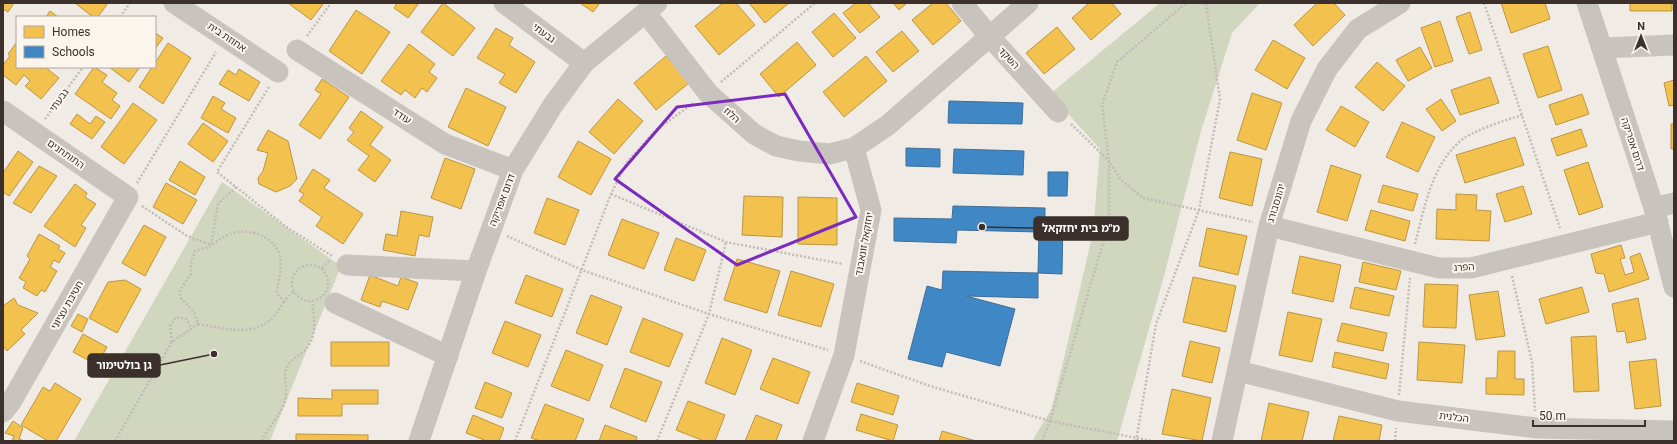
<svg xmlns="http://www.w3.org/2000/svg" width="1677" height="444" font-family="Roboto,'Noto Sans Hebrew',sans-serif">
<rect width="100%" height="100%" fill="#f0ebe5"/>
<path fill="#d1d6bf" d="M1160 3H1260L1232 33 1201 131 1164 276 1117 441H1032L1051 410 1065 354 1093 232 1100 149 1050 94Z
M222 182 341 266 270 441H74Z"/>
<path fill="#f2c14e" stroke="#bb9644" d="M3 3H14L8 12 3 9Z
M75 3H108L98 17H93Z
M288 3H324L311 20Z
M397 3H419L408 18 394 8Z
M443 3 475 28 453 56 421 32Z
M580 3H600L593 12Z
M723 3H736L755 25 719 55 695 26Z
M749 3H789L765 23Z
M856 3H868L880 17 860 33 843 13Z
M893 3H907L899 10Z
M933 3H946L961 21 933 45 912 20Z
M1089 3H1112L1121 14 1091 40 1072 18Z
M1317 3H1334L1345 15 1313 46 1294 25Z
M1501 3H1545L1550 19 1511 33Z
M1630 3H1672V11H1630Z
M356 10 390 32 362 74 329 51Z
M50 11 58 17H46Z
M1470 12 1482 50 1469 54 1456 17Z
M834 13 856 38 833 57 812 32Z
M1440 21 1453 61 1435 67 1421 28Z
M1057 27 1075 49 1044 74 1026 53Z
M496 28 513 38 509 45 535 62 516 93 499 83 505 74 477 58Z
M902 31 919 51 893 72 876 52Z
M155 33 163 38 155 49Z
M1273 40 1305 58 1287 89 1255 70Z
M17 42V67H45L59 78 41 99 25 86 30 81 24 75 16 85 3 75V65L10 56 8 54Z
M797 42 816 65 779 97 760 74Z
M168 43 191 58 163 104 139 87 152 67H155V63Z
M409 44 435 64 429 72 437 78 427 92 422 88 415 98 405 90 401 95 381 81Z
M1548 46 1562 90 1538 98 1523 54Z
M1420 47 1432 68 1408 81 1396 60Z
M666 56 689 83 656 110 634 83Z
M866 56 887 81 844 117 823 92Z
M1377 62 1405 86 1383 111 1355 87Z
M94 67 107 75 102 82 117 93 112 100 120 106 111 119 75 94Z
M109 67H140L129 82Z
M239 69 260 82 249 101 219 84 228 70 236 75Z
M1490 77 1499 103 1460 115 1451 90Z
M322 79 349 97 320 139 299 125 321 94 315 90Z
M1674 80V105L1669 106 1664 83Z
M466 88 506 107 488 146 448 127Z
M1252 93 1282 103 1266 150 1237 140Z
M1582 94 1589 114 1556 125 1549 105Z
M213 96 225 103 221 109 236 118 228 133 201 118Z
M618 99 643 121 614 154 589 132Z
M1441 99 1456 121 1442 131 1426 109Z
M133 103 157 120 124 164 101 147Z
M1341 106 1369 122 1355 147 1326 130Z
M361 111 383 127 370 145 391 160 375 182 358 170 369 156 347 140 354 132 349 128Z
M77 114 90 124 96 116 105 122 92 139 70 124Z
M1402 122 1435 137 1418 172 1386 157Z
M203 123 228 141 213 162 188 144Z
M1671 124H1674V149H1671Z
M1581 129 1587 146 1557 156 1551 139Z
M268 130 288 141 297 179 290 186 276 192 259 184 258 178 263 171 268 153 257 150Z
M1515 137 1524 165 1465 183 1456 155Z
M578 141 611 159 591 195 558 177Z
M18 151 33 162 9 196 3 192V173Z
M1230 152 1262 159 1252 206 1219 198Z
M445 158 475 169 461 209 431 198Z
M180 161 205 177 195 195 169 180Z
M1588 162 1603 207 1579 215 1564 170Z
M1331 165 1361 175 1347 221 1317 212Z
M39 166 57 176 31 213 13 203Z
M313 169 330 180 324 188 363 214 343 244 316 226 322 217 299 201 304 194 299 191Z
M166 183 197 200 183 224 153 207Z
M75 184 87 193 85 197 96 204 81 225 86 228 75 247 44 226Z
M1383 185 1418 194 1413 211 1378 202Z
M1523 186 1532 214 1505 222 1496 194Z
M1456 194 1477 195 1476 210 1491 211 1489 241 1436 239 1437 209 1456 210Z
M744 196 783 197 782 237 742 235Z
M798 197 837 198V245L798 244Z
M547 198 579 210 565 245 534 233Z
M1371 210 1410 221 1405 241 1365 230Z
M401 211 433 217 429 237 419 235 415 256 383 250 386 234 397 236Z
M622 219 659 233 644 269 608 255Z
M144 225 166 237 145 276 122 263Z
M1207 228 1247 236 1238 275 1199 266Z
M39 234 60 246 58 249 65 253 59 263 54 260 50 267 57 271 45 292 41 290 37 296 23 288 26 282 19 278 30 259 27 256Z
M676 238 706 250 694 281 664 270Z
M1621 245 1625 258 1620 259 1625 275 1634 272 1630 257 1640 253 1649 279 1609 292 1604 274 1596 273 1591 254Z
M1300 256 1341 265 1333 302 1292 293Z
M737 259 780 271 767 313 724 300Z
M1363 262 1401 271 1396 290 1359 282Z
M791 271 834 284 821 327 778 315Z
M370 275 398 286 401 277 418 283 408 310 382 301 380 307 361 300Z
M526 275 563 289 552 317 515 303Z
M1193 277 1236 286 1226 332 1183 322Z
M125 280 141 289 117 333 89 318 108 282Z
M1425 284 1458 285 1456 328 1423 327Z
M1355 287 1394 296 1389 316 1350 308Z
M1582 287 1589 312 1546 324 1539 299Z
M1498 291 1505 336 1476 340 1469 295Z
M591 295 622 307 607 345 576 333Z
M14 298 18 305 38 313 21 330 25 334 7 351 3 346V306Z
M1638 298 1646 339 1627 343 1625 331 1617 332 1612 304Z
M1288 312 1322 319 1312 362 1279 355Z
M78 314 88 319 82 332 71 326Z
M643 318 683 334 669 367 630 352Z
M505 321 541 335 528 367 492 353Z
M1342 323 1387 333 1383 351 1337 341Z
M83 334 107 347 97 365 73 352Z
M1596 336 1599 391 1574 392 1571 337Z
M722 338 752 350 735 395 705 383Z
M1190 341 1220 348 1212 383 1182 376Z
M331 342H389V366H331Z
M1419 342 1465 345 1462 383 1417 380Z
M566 350 603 365 589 401 551 386Z
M1498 351H1515V379H1524V395L1486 394V378H1497Z
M1335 352 1389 364 1386 379 1332 367Z
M773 358 810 372 798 404 760 389Z
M1656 359 1661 406 1635 409 1629 362Z
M625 368 662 382 646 422 610 407Z
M485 382 512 393 502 418 475 408Z
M55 383 81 399 56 441H48L21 425 43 387 50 391Z
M857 383 899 396 893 415 851 402Z
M1172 389 1211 398 1202 441 1162 434Z
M332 390H378V404H342V416H298V398L332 399Z
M688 401 725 415 715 441H704L676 430Z
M1269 403 1309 412 1302 441H1261Z
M545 404 584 419 575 441H540L531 438Z
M861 414 898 425 893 441 856 430Z
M473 415 504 428 499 441H487L466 433Z
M756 415 782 425 776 441H745Z
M1339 416 1382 425 1379 441H1333Z
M13 421 23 428 19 439 24 441H12L14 436 5 433Z
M605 425 637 437 636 441H599Z
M942 431 976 441H939Z
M296 434 368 435V441H296Z"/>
<path fill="#3f88c5" stroke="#3e6e97" d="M949 101 1023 103 1022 124 948 123Z
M906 148 940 149V167L906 166Z
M954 149 1024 151 1023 175 953 173Z
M1048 172H1068L1067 196H1048Z
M953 206 1045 208V218H1063L1062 274 1038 273 1039 232 957 230 956 243 894 241V218L952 219Z
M943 271 1038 273V298L966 296 1015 309 1000 366 946 352 942 367 908 359 927 286 942 290Z"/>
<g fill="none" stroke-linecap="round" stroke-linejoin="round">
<path stroke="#c2bbb6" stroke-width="2.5" stroke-dasharray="2 2" stroke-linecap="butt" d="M1484 3 1560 228
M120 17 130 3
M307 36 331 3
M721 82 815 3
M269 87 217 172 285 226 332 256
M45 119 83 67
M1071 124 1109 161 1121 180 1143 198 1253 222
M137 183 216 52
M236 187 218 204 211 245C217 242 224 236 230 234 248 227 276 236 280 257 283 270 277 281 277 294L284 301 294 291
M611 194 726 242 843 264
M142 206 187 236 211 245
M507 236 582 270 709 314 828 350
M1415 244C1424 210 1431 168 1458 143 1472 130 1504 121 1522 115
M211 246 195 251 191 262V274L180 290V297L194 312 198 324C235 330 263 341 284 301
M292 283a18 18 0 1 1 36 0a18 18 0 1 1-36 0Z
M322 268 330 260
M1512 276 1532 362 1535 411
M172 342 170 326 176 317 186 319 192 329
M860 361 930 386 1050 421 1152 441
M1399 395 1410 278
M115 441 172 342 198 324
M262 441C269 424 284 414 286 395 287 384 282 375 288 365 292 358 301 355 306 349 318 335 314 317 312 301
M515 441 611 194 627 162 656 130 695 102
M657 441 709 314 726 242
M1042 441 1050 421 1109 223V161L1102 105 1117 62 1186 3
M1136 441 1156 324 1199 210 1220 99 1206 3
M1395 441 1396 428"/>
<path stroke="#c9c3be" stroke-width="21" d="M174 3 278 72
M504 3 584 63
M962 3 989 36 1058 112
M1587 3 1654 208 1674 287
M646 13 708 93 754 134 776 146 799 151 829 154 854 148
M1602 48 1674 45
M297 50 445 144 513 170
M3 111 128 197 11 402 3 412
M1654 208 1674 203
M1269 226 1439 268H1471L1658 222
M347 265 476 271
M335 303 448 356
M1238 371 1398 411 1536 428 1674 431
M419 441 476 271 513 170 553 105 584 63 657 3
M813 441 844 355 871 210 854 148 888 125 1028 3
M1222 441 1269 226 1301 121 1327 69 1358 29 1400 3"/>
</g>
<path fill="none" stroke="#7b2cbf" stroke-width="3" stroke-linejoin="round" d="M785 94 856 217 737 265 615 179 677 107Z"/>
<g text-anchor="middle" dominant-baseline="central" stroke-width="4" stroke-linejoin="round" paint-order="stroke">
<g font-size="10" fill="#3b302b" stroke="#fbf5ee">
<text transform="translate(544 33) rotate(37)">גבעתי</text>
<text transform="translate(227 37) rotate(34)">אחוזת בית</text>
<text transform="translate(1009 58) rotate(47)">השקד</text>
<text transform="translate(59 100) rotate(-54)">גבעתי</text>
<text transform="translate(732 115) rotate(42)">הלוז</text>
<text transform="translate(402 116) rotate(33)">עודד</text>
<text transform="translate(1633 144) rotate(72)">דרום אפריקה</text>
<text transform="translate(66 154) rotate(35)">התותחנים</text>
<text transform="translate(502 200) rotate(-69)">דרום אפריקה</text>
<text transform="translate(1276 203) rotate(-73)">יהונסבורג</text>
<text transform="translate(864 244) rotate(-80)">יחזקאל זונאבנד</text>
<text transform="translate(1464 267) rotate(-4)">הפרג</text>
<text transform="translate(67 305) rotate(-60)">חטיבת עציוני</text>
<text transform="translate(1454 417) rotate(7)">הכלנית</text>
</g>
</g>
<path fill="none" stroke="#3b302b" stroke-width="1.5" d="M982 227L1034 228M214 354L160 365"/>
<g fill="#3b302b" stroke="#fbf5ee" stroke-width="1.5">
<circle cx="982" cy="227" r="4"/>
<circle cx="214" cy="354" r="4"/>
</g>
<g fill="#3b302b" stroke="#3b302b" stroke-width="1.5">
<rect x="1034" y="217" width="94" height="23" rx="4"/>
<rect x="88" y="354" width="72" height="23" rx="4"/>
</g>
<g font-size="11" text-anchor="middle" font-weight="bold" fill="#fff">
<text x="1081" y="232">מ"מ בית יחזקאל</text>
<text x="124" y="369">גן בולטימור</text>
</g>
<rect width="1677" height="444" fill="none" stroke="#3b302b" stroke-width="8"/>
<rect x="16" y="16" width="140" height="52" fill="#fbf5ee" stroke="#aea6a0"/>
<rect x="24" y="26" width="20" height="12" fill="#f2c14e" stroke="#aea6a0"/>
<text x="52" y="36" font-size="12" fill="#3b302b">Homes</text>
<rect x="24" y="46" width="20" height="12" fill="#3f88c5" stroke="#aea6a0"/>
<text x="52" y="56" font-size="12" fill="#3b302b">Schools</text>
<g transform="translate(1641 36)" stroke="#fbf5ee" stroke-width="3" paint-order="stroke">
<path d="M0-3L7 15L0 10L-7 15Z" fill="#3b302b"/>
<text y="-6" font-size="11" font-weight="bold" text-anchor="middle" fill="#3b302b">N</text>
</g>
<path d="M1533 420v6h112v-6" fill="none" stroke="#3b302b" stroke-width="2"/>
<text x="1539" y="420" font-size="12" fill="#3b302b" stroke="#fbf5ee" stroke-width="3" paint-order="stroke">50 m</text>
</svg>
